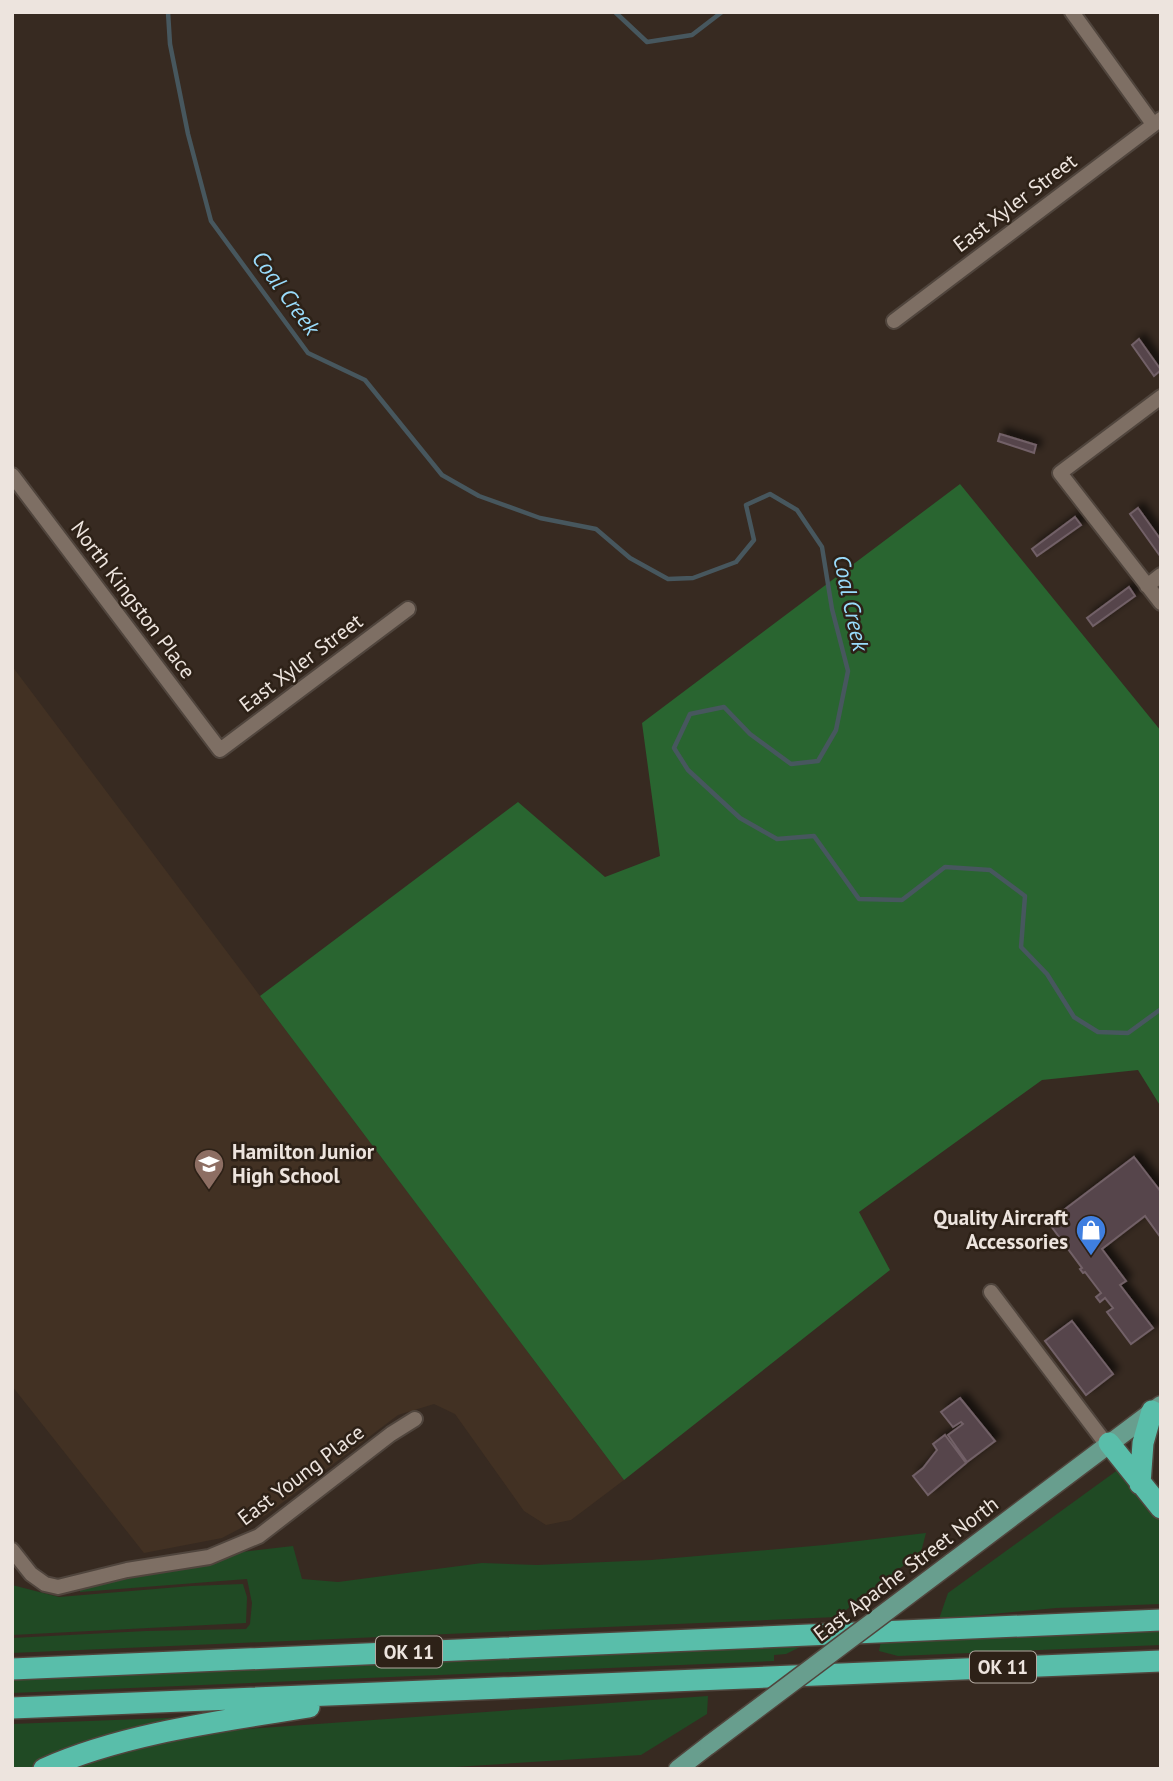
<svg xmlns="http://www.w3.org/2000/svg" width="1173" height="1781" font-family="'PT Sans',sans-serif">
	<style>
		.built { fill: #423123 }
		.green { fill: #204a24 }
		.forest { fill: #296530 }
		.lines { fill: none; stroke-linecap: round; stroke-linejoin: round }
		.stream { stroke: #47575e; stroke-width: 4.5 }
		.building { fill: #56454b; stroke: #726167; stroke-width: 2; filter: url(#shadow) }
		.minor-casing { stroke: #50453d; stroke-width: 18 }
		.major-casing { stroke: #50453d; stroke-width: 21 }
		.highway-casing { stroke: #50453d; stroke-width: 24 }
		.minor { stroke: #7e6f64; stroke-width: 14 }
		.major { stroke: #689e8e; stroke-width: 18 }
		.highway { stroke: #59beaa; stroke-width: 21 }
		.major-bridge-casing { stroke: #50453d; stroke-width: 21; stroke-linecap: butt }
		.major-bridge { stroke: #689e8e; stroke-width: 18 }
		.labels { text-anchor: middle; stroke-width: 5; stroke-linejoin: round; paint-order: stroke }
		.shield { fill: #2d2117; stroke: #b3aaa2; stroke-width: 2 }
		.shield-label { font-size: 19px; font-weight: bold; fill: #ede4de }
		.street-label { font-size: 21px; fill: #ede4de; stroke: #2d2117 }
		.poi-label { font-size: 21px; font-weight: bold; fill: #ede4de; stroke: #2d2117; text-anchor: start }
		.water-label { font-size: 23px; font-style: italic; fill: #99dbfb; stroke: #2d2117 }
	</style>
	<defs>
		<filter id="shadow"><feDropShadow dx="5.5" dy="-5.5" stdDeviation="3.5" flood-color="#0009"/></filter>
	</defs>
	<rect width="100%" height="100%" fill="#372a21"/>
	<!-- built -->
	<path class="built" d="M12 666 624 1480 571 1520 546 1525 524 1511 455 1414 434 1404 398 1415 266 1515 222 1538 144 1553 12 1386Z"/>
	<!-- green -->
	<path class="green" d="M1119 1469 1148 1511 1161 1521V1604L1056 1608 939 1619 948 1593Z
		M926 1533 921 1552 837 1617 12 1653V1638L146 1631 246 1629 250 1624 252 1603 247 1579 80 1592V1587L186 1569 242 1552 293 1546 302 1579 338 1582 482 1563 537 1565 651 1560 824 1545Z
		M243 1584 247 1597 246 1623 12 1635V1585L59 1597 191 1586Z
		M1161 1630V1645L898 1656 879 1651 881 1641Z
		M800 1647 786 1654 774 1655V1661L12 1693V1679Z
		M708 1696 707 1714 641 1755 424 1769H71L137 1747 207 1732Z
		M191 1717 57 1757 31 1769H12V1724Z"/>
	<!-- forest -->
	<path class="forest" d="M960 484 1161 731V1107L1138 1070 1042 1080 859 1212 890 1270 624 1480 260 996 518 802 605 877 660 856 642 723Z"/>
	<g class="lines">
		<!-- stream -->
		<path class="stream" d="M168 12 170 44 188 134 211 221 308 353 365 380 442 475 479 496 540 518 596 529 630 558 668 579 693 578 736 562 754 540 746 505 770 494 797 510 822 547 832 609 848 671 836 730 818 761 791 764 750 734 724 707 690 714 674 748 688 770 740 818 777 839 814 836 859 899 902 900 945 867 990 870 1025 896 1021 947 1047 974 1074 1017 1098 1032 1128 1033 1161 1009
			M615 12 647 42 692 35 722 12"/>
	</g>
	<!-- building -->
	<path class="building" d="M1139 339 1161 370 1154 376 1132 345Z
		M1000 434 1036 445 1034 453 998 441Z
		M1138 508 1161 540 1160 556 1130 514Z
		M1075 517 1081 525 1037 556 1032 549Z
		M1129 587 1135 596 1093 626 1087 618Z
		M1134 1157 1161 1192V1238L1145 1216 1102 1249 1126 1281 1120 1285 1153 1328 1131 1344 1107 1312 1113 1308 1105 1298 1100 1302 1096 1297 1101 1293 1085 1272 1083 1273 1080 1269 1082 1268 1048 1222Z
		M1072 1321 1113 1374 1086 1395 1045 1341Z
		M960 1398 995 1441 967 1462 948 1435 963 1424 961 1422 953 1427 941 1412Z
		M945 1435 966 1463 928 1495 913 1476 923 1468 937 1450 933 1444Z"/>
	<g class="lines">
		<!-- minor casing -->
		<g class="minor-casing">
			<path id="minor" d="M1072 12 1153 124
				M894 321 1161 119
				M1161 397 1060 473 1161 603
				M12 475 220 750 408 609
				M1147 586 1161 575
				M991 1292 1107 1445
				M12 1550 31 1574 45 1584 58 1587 127 1570 209 1557 259 1536 391 1434 415 1419"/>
		</g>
		<!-- major casing -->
		<g class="major-casing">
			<path id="major" d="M951 1563 1161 1405
				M678 1769 709 1745"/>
		</g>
		<!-- highway casing -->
		<g class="highway-casing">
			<path id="highway" d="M1109 1443 1161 1508
				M1140 1484 1143 1443 1152 1411
				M12 1669 1161 1620
				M12 1708 1161 1661
				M44 1769C124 1733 223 1721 309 1707"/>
		</g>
		<!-- minor -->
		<use href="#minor" class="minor"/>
		<!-- major -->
		<use href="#major" class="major"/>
		<!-- highway -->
		<use href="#highway" class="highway"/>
		<!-- major-bridge casing -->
		<g class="major-bridge-casing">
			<path id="major-bridge" d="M709 1745 951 1563"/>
		</g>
		<!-- major-bridge -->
		<use href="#major-bridge" class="major-bridge"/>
	</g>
	<!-- icons -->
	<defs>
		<g id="school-pin" transform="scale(1.575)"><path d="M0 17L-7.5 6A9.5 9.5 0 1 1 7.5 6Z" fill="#8d6e63" stroke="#2d2117"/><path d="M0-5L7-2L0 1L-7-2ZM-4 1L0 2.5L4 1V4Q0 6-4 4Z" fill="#fff"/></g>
		<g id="shop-pin" transform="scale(1.575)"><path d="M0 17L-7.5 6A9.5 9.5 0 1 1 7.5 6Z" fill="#3f7fe0" stroke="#2d2117"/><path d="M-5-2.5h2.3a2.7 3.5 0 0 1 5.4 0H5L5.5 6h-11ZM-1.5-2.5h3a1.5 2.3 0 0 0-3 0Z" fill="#fff"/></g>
	</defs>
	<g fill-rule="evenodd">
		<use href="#school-pin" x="209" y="1164"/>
		<use href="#shop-pin" x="1091" y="1230"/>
	</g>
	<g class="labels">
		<!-- shield labels -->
		<g class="shield">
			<rect x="376" y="1636.5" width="66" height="31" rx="5"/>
			<rect x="970" y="1651.5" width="66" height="31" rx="5"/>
		</g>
		<g class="shield-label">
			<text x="409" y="1659">OK 11</text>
			<text x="1003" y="1674">OK 11</text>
		</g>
		<!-- street labels -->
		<g class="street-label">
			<text transform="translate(1015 203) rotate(-37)" y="7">East Xyler Street</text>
			<text transform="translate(133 600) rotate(53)" y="7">North Kingston Place</text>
			<text transform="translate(301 663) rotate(-37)" y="7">East Xyler Street</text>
			<text transform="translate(301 1475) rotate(-37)" y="7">East Young Place</text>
			<text transform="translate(906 1569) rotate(-37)" y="7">East Apache Street North</text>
		</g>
		<!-- poi labels -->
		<g class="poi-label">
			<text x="232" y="1159">Hamilton Junior<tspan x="232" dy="24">High School</tspan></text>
			<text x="1068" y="1225" text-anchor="end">Quality Aircraft<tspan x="1068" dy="24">Accessories</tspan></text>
		</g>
		<!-- water labels -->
		<g class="water-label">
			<text transform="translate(286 293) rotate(54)" y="8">Coal Creek</text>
			<text transform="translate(851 603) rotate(78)" y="8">Coal Creek</text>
		</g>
	</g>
	<!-- border -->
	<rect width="1173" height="1781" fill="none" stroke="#ede4de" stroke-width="28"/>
</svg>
